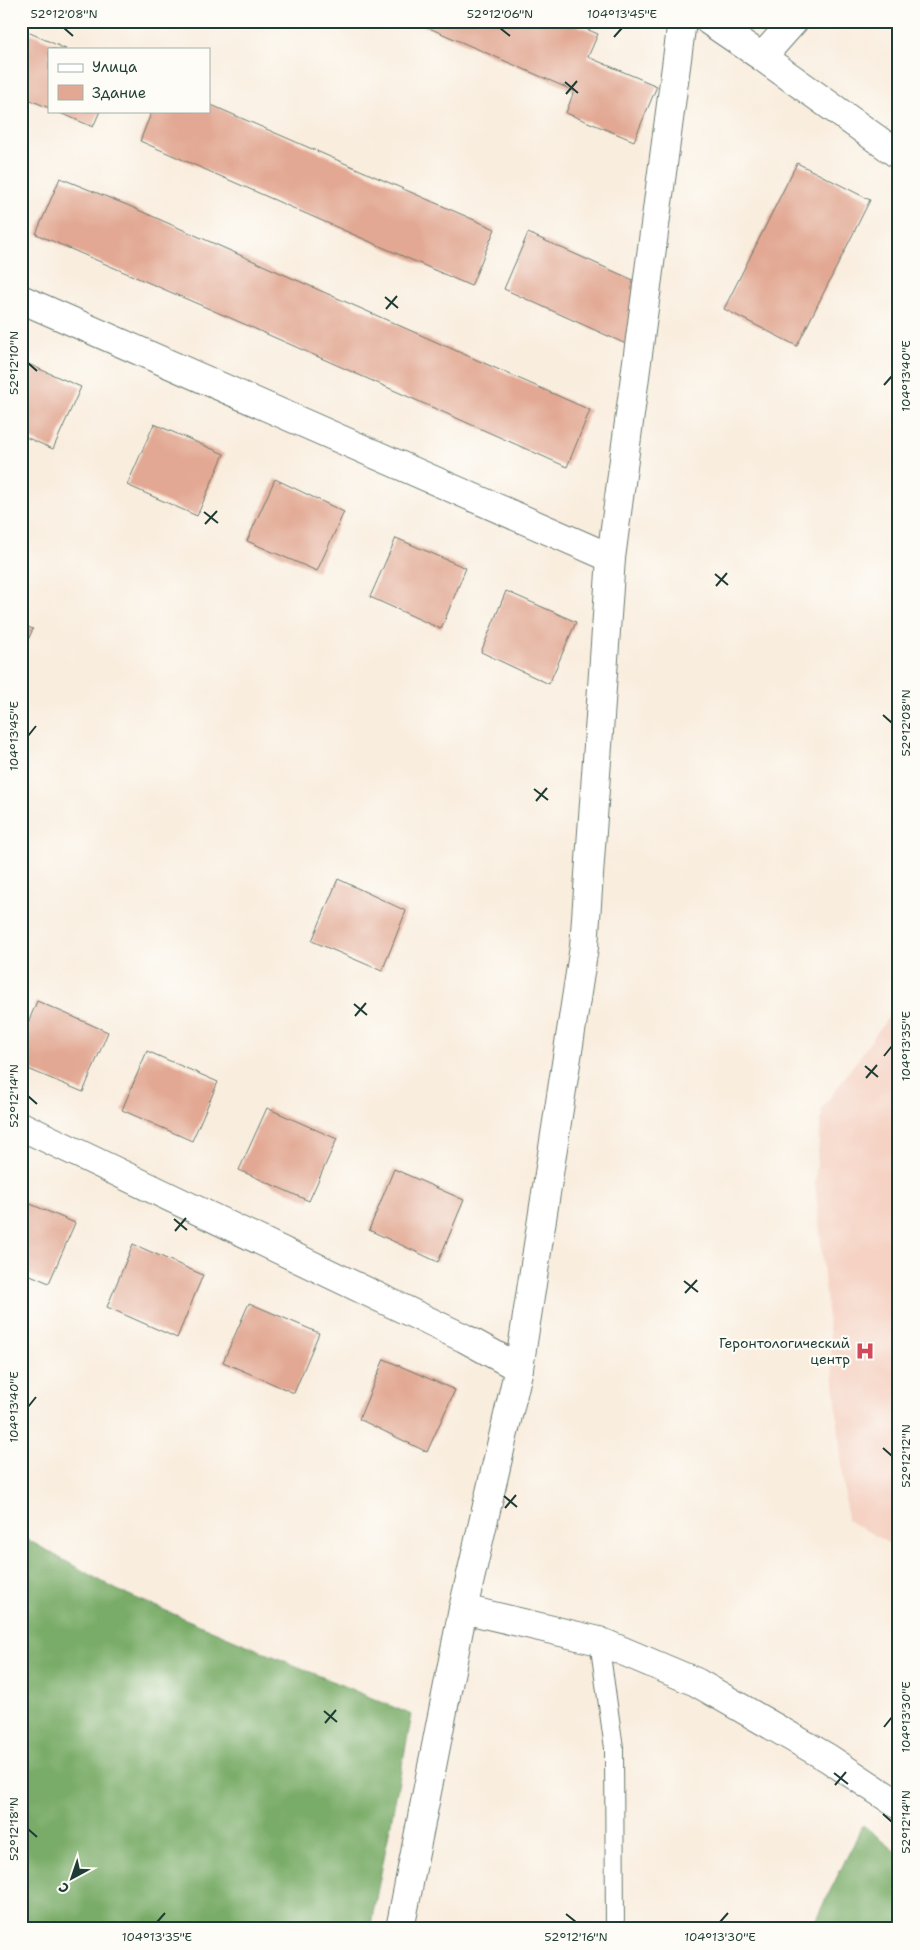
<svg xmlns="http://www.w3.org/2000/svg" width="920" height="1950" font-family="'Shantell Sans',sans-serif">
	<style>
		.built { fill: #f5d2c3 }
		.forest { fill: #79ac67; stroke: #4c744e }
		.building { fill: #e2a893 }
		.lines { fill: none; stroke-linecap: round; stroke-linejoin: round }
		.service-casing { stroke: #6b7b70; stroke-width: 20 }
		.minor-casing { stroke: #6b7b70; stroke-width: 30 }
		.tertiary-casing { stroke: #6b7b70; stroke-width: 30 }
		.service { stroke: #fff; stroke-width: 18 }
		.minor { stroke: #fff; stroke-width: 28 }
		.tertiary { stroke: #fff; stroke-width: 28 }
		.ticks { fill: none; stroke: #1f3d34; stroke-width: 2 }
		.labels { text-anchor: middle; stroke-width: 4.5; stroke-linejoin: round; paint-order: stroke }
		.poi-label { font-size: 14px; fill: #1f3d34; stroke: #fdfcf7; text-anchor: end }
		.neatline { fill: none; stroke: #1f3d34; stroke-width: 2 }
		.ticks-label { font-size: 12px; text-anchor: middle; fill: #1f3d34 }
	</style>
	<rect width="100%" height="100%" fill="#fdfcf7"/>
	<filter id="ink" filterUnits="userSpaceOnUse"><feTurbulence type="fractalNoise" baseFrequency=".02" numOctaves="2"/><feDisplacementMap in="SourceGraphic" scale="10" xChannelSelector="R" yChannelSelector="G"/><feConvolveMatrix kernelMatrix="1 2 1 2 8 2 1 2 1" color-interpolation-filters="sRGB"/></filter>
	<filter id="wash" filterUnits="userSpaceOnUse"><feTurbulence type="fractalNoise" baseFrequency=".0096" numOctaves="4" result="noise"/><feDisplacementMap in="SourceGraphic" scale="20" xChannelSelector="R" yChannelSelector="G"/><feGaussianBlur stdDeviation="1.12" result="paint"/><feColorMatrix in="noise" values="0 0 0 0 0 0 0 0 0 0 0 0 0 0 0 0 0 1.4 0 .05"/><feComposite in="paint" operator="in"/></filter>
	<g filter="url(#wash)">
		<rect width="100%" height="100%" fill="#f9edde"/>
		<!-- built -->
		<path class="built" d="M899 1002V1549L847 1520 815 1181 822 1109Z"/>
		<!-- forest -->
		<path class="forest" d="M21 1536 117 1590 412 1715 370 1929H21Z
			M863 1825 899 1854V1929H811Z"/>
		<g id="blocks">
			<!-- building -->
			<path class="building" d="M413 21H567L598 34 588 57 657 86 634 141 566 113 574 91Z
				M21 29 66 49H49V108L21 96Z
				M209 104 495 229 471 286 140 141 152 111H209Z
				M56 111H100L93 127Z
				M797 163 870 200 797 346 724 309Z
				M60 178 127 205 590 410 567 467 235 320 36 234Z
				M528 233 660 292 637 349 504 289Z
				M21 361 81 387 53 449 21 435Z
				M154 424 224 454 197 516 127 485Z
				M275 479 344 512 317 571 247 541Z
				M396 538 466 568 441 629 370 597Z
				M506 591 576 622 549 684 481 652Z
				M21 624 33 629 21 655Z
				M338 879 406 911 382 971 312 941Z
				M37 1001 108 1032 83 1092 21 1066V1040Z
				M147 1051 218 1082 192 1141 122 1110Z
				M267 1108 337 1139 309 1201 239 1170Z
				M394 1169 464 1200 438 1262 369 1230Z
				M21 1200 75 1223 49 1283 21 1271Z
				M133 1244 203 1275 177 1338 107 1307Z
				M249 1303 319 1333 294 1393 223 1362Z
				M384 1359 455 1390 427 1452 359 1419Z"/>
		</g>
	</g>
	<g filter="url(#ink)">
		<use href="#blocks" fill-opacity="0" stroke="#6b7b70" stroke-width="1"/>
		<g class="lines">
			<!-- service casing -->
			<g class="service-casing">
				<path id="service" d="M599 1641 614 1748 615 1929"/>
			</g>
			<!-- minor casing -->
			<g class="minor-casing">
				<path id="minor" d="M709 21 762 57 899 155
					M762 57 794 21
					M21 299 611 558
					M21 1126 464 1338 519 1368
					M463 1609 599 1641 696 1682 828 1758 899 1805"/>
			</g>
			<!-- tertiary casing -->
			<g class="tertiary-casing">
				<path id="tertiary" d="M400 1929 463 1609 519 1368 584 947 611 558 682 21"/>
			</g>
			<!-- service -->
			<use href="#service" class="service"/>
			<!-- minor -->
			<use href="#minor" class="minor"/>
			<!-- tertiary -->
			<use href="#tertiary" class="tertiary"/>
		</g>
	</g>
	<!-- ticks -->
	<path class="ticks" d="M64 28 73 36M500 28 510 36M614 37 622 28M565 82 578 93M566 94 577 81M385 297 398 308M386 309 397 296M28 363 37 371M884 385 892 376M204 512 218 523M205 524 217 511M715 574 728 585M716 586 727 573M883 715 892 723M28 736 36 726M534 789 548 800M536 801 547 788M354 1004 367 1015M355 1016 366 1003M884 1056 892 1046M865 1066 878 1077M866 1078 877 1065M28 1096 37 1104M174 1219 187 1230M175 1231 186 1218M684 1281 698 1292M685 1293 697 1280M28 1407 36 1397M883 1448 892 1456M504 1496 517 1507M505 1508 516 1495M324 1711 337 1722M325 1723 336 1710M884 1727 892 1717M834 1773 848 1784M835 1785 846 1772M883 1814 892 1822M28 1829 37 1837M566 1914 576 1922M157 1922 165 1913M720 1922 728 1913"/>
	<!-- icons -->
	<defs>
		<g id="hospital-bare" transform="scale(1.5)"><path d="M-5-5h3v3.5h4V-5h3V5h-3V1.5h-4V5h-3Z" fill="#d1495b" stroke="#fdfcf7" stroke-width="2.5" paint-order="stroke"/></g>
	</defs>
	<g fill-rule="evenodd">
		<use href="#hospital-bare" x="865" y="1351"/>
	</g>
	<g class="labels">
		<!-- poi labels -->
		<g class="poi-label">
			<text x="850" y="1348">Геронтологический<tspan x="850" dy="16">центр</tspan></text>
		</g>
	</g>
	<!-- margin -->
	<rect width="920" height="1950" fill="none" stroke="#fdfcf7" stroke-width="55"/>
	<!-- legend -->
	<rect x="48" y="48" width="162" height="65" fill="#fdfcf7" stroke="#a4b0a9"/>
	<rect x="58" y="64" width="25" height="8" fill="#ffffff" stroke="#a4b0a9"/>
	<text x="92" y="72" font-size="15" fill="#1f3d34">Улица</text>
	<rect x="58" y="85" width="25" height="15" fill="#e2a893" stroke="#a4b0a9"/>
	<text x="92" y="98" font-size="15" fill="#1f3d34">Здание</text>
	<!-- north arrow -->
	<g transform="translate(72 1878) rotate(220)" stroke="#fdfcf7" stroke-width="4" paint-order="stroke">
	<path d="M0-4L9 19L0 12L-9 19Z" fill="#1f3d34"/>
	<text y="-8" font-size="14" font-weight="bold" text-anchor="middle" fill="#1f3d34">С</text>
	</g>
	<rect x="28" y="28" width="864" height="1894" class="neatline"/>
	<g class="ticks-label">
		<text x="64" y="18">52°12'08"N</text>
		<text x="500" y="18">52°12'06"N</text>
		<text x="622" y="18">104°13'45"E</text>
		<text transform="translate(14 363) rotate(-90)" y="4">52°12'10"N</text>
		<text transform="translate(906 376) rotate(-90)" y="4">104°13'40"E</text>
		<text transform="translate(906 723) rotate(-90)" y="4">52°12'08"N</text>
		<text transform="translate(14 736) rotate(-90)" y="4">104°13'45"E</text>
		<text transform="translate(906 1046) rotate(-90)" y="4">104°13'35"E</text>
		<text transform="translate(14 1096) rotate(-90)" y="4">52°12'14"N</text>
		<text transform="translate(14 1407) rotate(-90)" y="4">104°13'40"E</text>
		<text transform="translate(906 1456) rotate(-90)" y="4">52°12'12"N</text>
		<text transform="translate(906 1717) rotate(-90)" y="4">104°13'30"E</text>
		<text transform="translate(906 1822) rotate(-90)" y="4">52°12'14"N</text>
		<text transform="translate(14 1829) rotate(-90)" y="4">52°12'18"N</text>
		<text x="157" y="1941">104°13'35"E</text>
		<text x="576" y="1941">52°12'16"N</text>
		<text x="720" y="1941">104°13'30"E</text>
	</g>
</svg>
